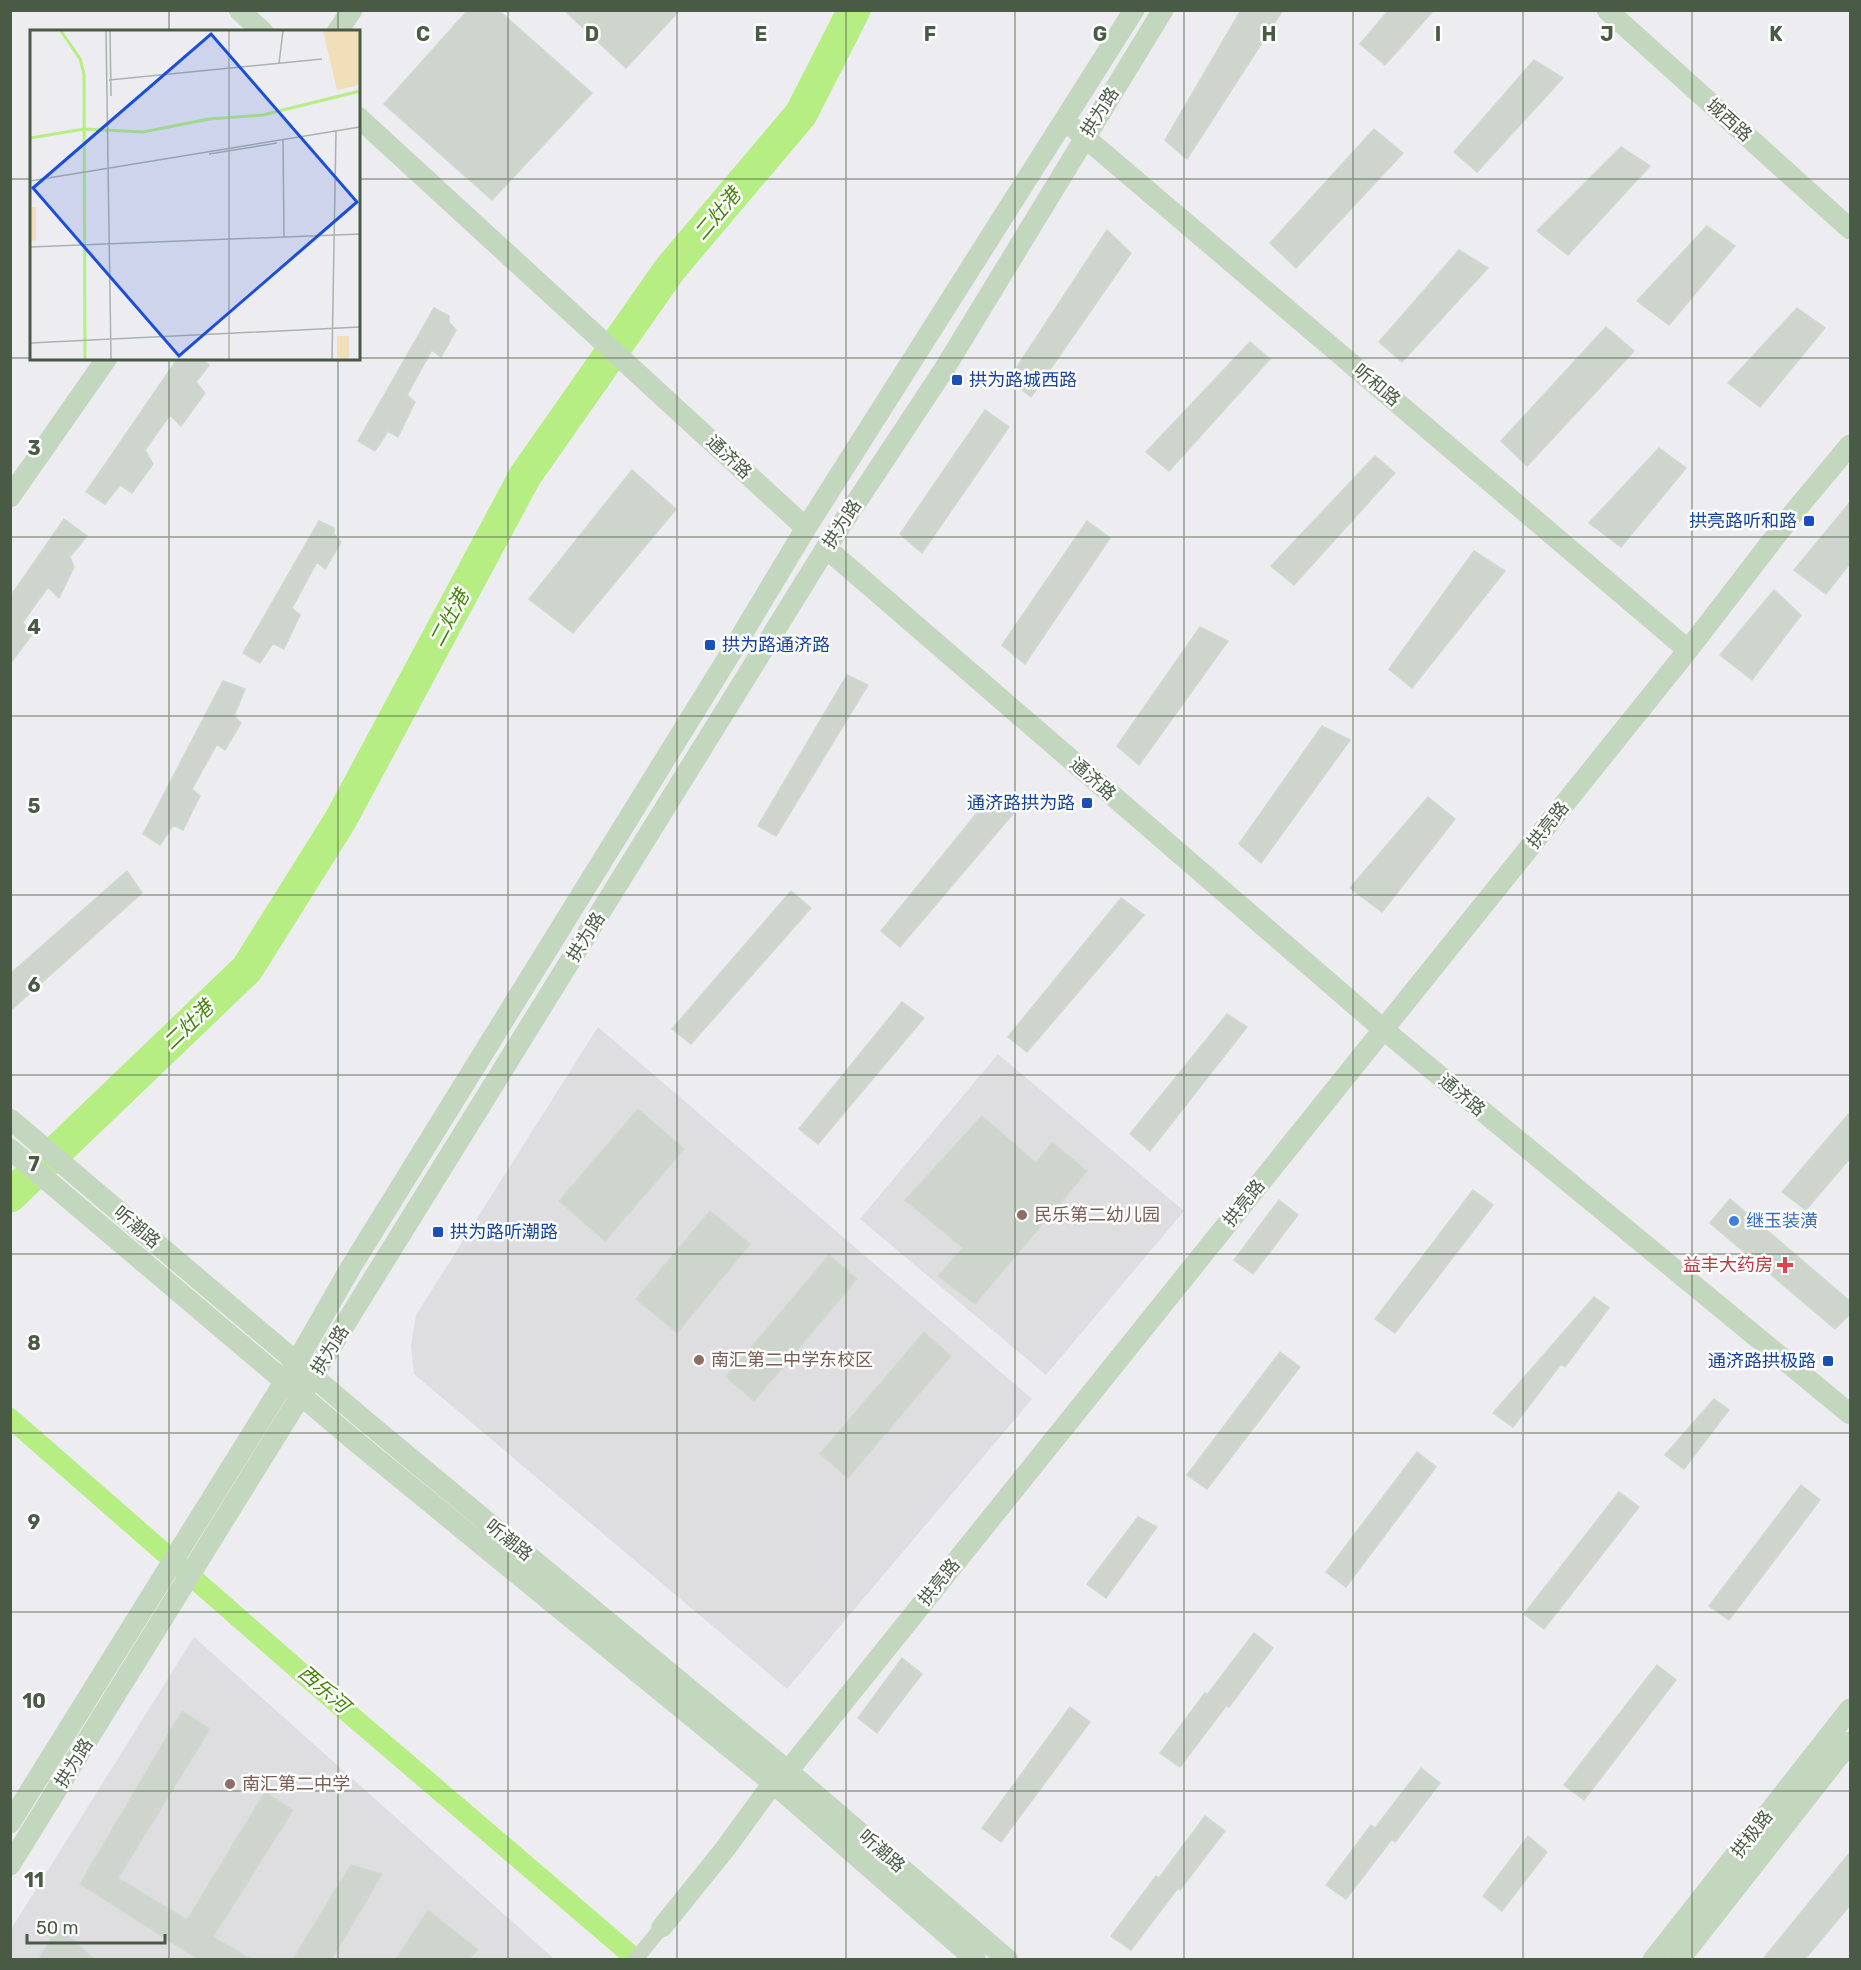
<svg xmlns="http://www.w3.org/2000/svg" width="1861" height="1970" font-family="Rubik,'Noto Sans SC',sans-serif">
	<style>
		.education { fill: #dedee1 }
		.lines { fill: none; stroke-linecap: round; stroke-linejoin: round }
		.canal { stroke: #b7ee84; stroke-width: 20 }
		.river { stroke: #b7ee84; stroke-width: 33 }
		.building { fill: #cdd5cc; stroke: #d0d9d0; stroke-width: 1.5 }
		.street { stroke: #c7d5c2; stroke-width: 15 }
		.secondary { stroke: #c3d7be; stroke-width: 21 }
		.grid { fill: none; stroke: #495b44; stroke-width: 1.5; stroke-opacity: 0.55 }
		.transit-dot { fill: #1a4fb4; stroke: #fff; stroke-width: 2 }
		.education-dot { fill: #8d6e63; stroke: #fff; stroke-width: 2 }
		.shop-dot { fill: #3f7fe0; stroke: #fff; stroke-width: 2 }
		.health-dot { fill: #e0444e; stroke: #fff; stroke-width: 2 }
		.labels { text-anchor: middle; stroke-width: 5; stroke-linejoin: round; paint-order: stroke }
		.street-label { font-size: 18px; fill: #495b44; stroke: #fff }
		.transit-label { font-size: 18px; fill: #164399; stroke: #fff; text-anchor: start }
		.education-label { font-size: 18px; fill: #785e54; stroke: #fff; text-anchor: start }
		.shop-label { font-size: 18px; fill: #366cbe; stroke: #fff; text-anchor: start }
		.health-label { font-size: 18px; fill: #be3a42; stroke: #fff; text-anchor: end }
		.water-label { font-size: 20px; font-style: italic; fill: #45840a; stroke: #fff }
		.inset-river { fill: none; stroke: #b7ee84; stroke-width: 3 }
		.inset-road { fill: none; stroke: #abb2ab; stroke-width: 1.5 }
		.view { fill: #1d4ed8; fill-opacity: 0.15; stroke: #1d4ed8; stroke-width: 3 }
		.inset-edge { fill: none; stroke: #495b44; stroke-width: 3 }
		.grid-label { font-size: 20px; text-anchor: middle; font-weight: bold; fill: #495b44; stroke: #fff; stroke-width: 5; stroke-linejoin: round; paint-order: stroke }
	</style>
	<rect width="100%" height="100%" fill="#edecf0"/>
	<!-- education -->
	<path class="education" d="M598 1027 1032 1399 787 1689 414 1374 411 1346 416 1315Z
		M998 1054 1184 1211 1046 1375 860 1219Z
		M194 1637 554 1959H11L10 1931Z"/>
	<g class="lines">
		<!-- canal -->
		<path class="canal" d="M10 1418 312 1682 637 1960"/>
		<!-- river -->
		<path class="river" d="M10 1196 247 969 341 819 525 476 670 269 801 114 854 10"/>
	</g>
	<!-- building -->
	<path class="building" d="M468 10H498L592 93 492 200 384 104Z
		M564 10H680L626 68Z
		M1241 10H1283L1187 159 1165 140Z
		M1389 10H1434L1385 65 1360 44Z
		M1534 60 1563 78 1477 172 1454 152Z
		M1374 129 1403 153 1296 268 1270 243Z
		M1621 147 1650 166 1568 255 1537 231Z
		M1707 226 1735 246 1669 325 1637 301Z
		M1107 230 1131 253 1031 397 1009 379Z
		M1459 250 1488 268 1402 362 1379 342Z
		M434 308 449 316V322L456 330 441 357 432 350 407 395 415 402 398 437 388 431 375 451 358 441Z
		M1797 308 1825 328 1760 407 1728 383Z
		M1606 327 1634 351 1527 466 1501 441Z
		M1250 342 1270 359 1169 471 1146 452Z
		M178 358H201L209 365 196 382 205 393 181 426 170 415 145 450 153 464 132 493 120 485 105 504 86 492Z
		M985 410 1009 427 922 553 900 534Z
		M1659 448 1686 468 1621 547 1589 523Z
		M1375 456 1395 473 1294 585 1271 566Z
		M632 470 676 509 573 633 529 599Z
		M1851 501V562L1826 594 1794 570Z
		M64 519 87 536 70 557 74 567 59 598 48 587 23 622 31 636 10 664V597Z
		M319 521 334 528V534L341 542 325 569 317 562 292 608 300 615 284 649 273 643 260 663 243 653Z
		M1087 521 1110 538 1025 664 1002 645Z
		M1474 551 1505 571 1412 688 1389 669Z
		M1774 590 1801 615 1752 680 1720 655Z
		M1200 627 1228 641 1139 765 1117 746Z
		M847 675 868 685 776 836 758 826Z
		M223 681 245 689 234 716 241 723 225 750 217 744 192 789 200 796 183 830 173 825 160 845 143 834Z
		M1322 726 1350 740 1261 863 1239 844Z
		M994 792 1017 809 900 947 881 931Z
		M1428 797 1455 819 1382 912 1350 888Z
		M127 871 142 893 10 1011V974Z
		M791 891 811 908 691 1044 672 1029Z
		M1121 898 1144 915 1027 1052 1008 1037Z
		M902 1002 924 1018 818 1144 799 1129Z
		M1227 1014 1247 1027 1150 1151 1130 1134Z
		M638 1109 684 1149 605 1241 559 1201Z
		M1851 1111V1157L1806 1210 1782 1192Z
		M982 1116 1036 1163 1052 1142 1087 1171 975 1304 938 1276 963 1248 905 1200Z
		M1473 1190 1493 1205 1395 1333 1375 1319Z
		M1730 1199 1851 1302V1313L1835 1329 1710 1223Z
		M1279 1200 1298 1215 1253 1274 1234 1260Z
		M710 1211 750 1244 677 1333 636 1299Z
		M829 1255 857 1279 754 1401 726 1377Z
		M1594 1297 1609 1308 1565 1367 1561 1364 1513 1427 1493 1413Z
		M924 1332 951 1356 848 1478 820 1454Z
		M1280 1352 1300 1367 1207 1489 1187 1475Z
		M1714 1399 1729 1410 1684 1469 1665 1455Z
		M1417 1452 1436 1467 1346 1587 1326 1572Z
		M1801 1485 1820 1500 1729 1620 1709 1606Z
		M1619 1492 1639 1507 1544 1629 1524 1614Z
		M1138 1517 1157 1527 1106 1598 1087 1584Z
		M1254 1633 1273 1648 1229 1707 1226 1706 1180 1767 1160 1753 1205 1693 1207 1695Z
		M902 1658 922 1674 877 1733 858 1718Z
		M1657 1665 1676 1680 1584 1800 1564 1785Z
		M1070 1707 1090 1722 1001 1842 982 1828Z
		M182 1711 210 1729 118 1878 187 1920 265 1792 293 1810 213 1937 251 1959H198L80 1884Z
		M1421 1768 1440 1783 1395 1842 1392 1839 1346 1899 1326 1885 1371 1825 1375 1828Z
		M1205 1816 1225 1831 1180 1890 1178 1888 1131 1950 1111 1936 1156 1876 1159 1878Z
		M1528 1836 1547 1852 1502 1911 1483 1896Z
		M1851 1851V1904L1805 1959H1763Z
		M351 1865 382 1874 332 1959H293Z
		M428 1910 478 1950 469 1959H396Z
		M58 1926 94 1959H39Z"/>
	<g class="lines">
		<!-- street -->
		<path class="street" d="M635 1960 662 1927"/>
		<!-- secondary -->
		<path class="secondary" d="M239 10 263 32
			M1607 10 1850 229
			M337 32 352 10
			M358 117 806 528
			M1075 129 1688 650
			M10 497 107 358
			M826 548 1384 1030 1850 1414
			M10 1119 369 1424 788 1771 1008 1960
			M10 1149 355 1441 773 1783 976 1960
			M10 1823 296 1363 351 1267 729 656 806 528 1134 10
			M10 1865 826 548 943 371 1163 10
			M662 1927 725 1849 773 1783 788 1771 1688 650 1795 511 1850 445
			M1653 1960 1850 1709
			M1679 1960 1850 1742"/>
	</g>
	<!-- grid -->
	<path class="grid" d="M169 10V32M338 10V32M508 10V1960M677 10V1960M846 10V1960M1015 10V1960M1184 10V1960M1353 10V1960M1523 10V1960M1692 10V1960M10 179H32M358 179H1850M10 358H32M169 358V1960M338 358V1960M358 358H1850M10 537H1850M10 716H1850M10 895H1850M10 1075H1850M10 1254H1850M10 1433H1850M10 1612H1850M10 1791H1850"/>
	<!-- markers -->
	<g class="transit-dot">
		<rect x="951" y="374" width="12" height="12" rx="3"/>
		<rect x="1803" y="515" width="12" height="12" rx="3"/>
		<rect x="704" y="639" width="12" height="12" rx="3"/>
		<rect x="1081" y="797" width="12" height="12" rx="3"/>
		<rect x="432" y="1226" width="12" height="12" rx="3"/>
		<rect x="1822" y="1355" width="12" height="12" rx="3"/>
	</g>
	<g class="education-dot">
		<circle cx="1022" cy="1215" r="6"/>
		<circle cx="699" cy="1360" r="6"/>
		<circle cx="230" cy="1784" r="6"/>
	</g>
	<circle class="shop-dot" cx="1734" cy="1221" r="6"/>
	<path class="health-dot" d="M1782 1256h6v6h6v6h-6v6h-6v-6h-6v-6h6z"/>
	<g class="labels">
		<!-- street labels -->
		<g class="street-label">
			<text transform="translate(1100 112) rotate(-58)" y="6">拱为路</text>
			<text transform="translate(1729 120) rotate(42)" y="6">城西路</text>
			<text transform="translate(1377 385) rotate(40)" y="6">听和路</text>
			<text transform="translate(729 457) rotate(43)" y="6">通济路</text>
			<text transform="translate(842 524) rotate(-57)" y="6">拱为路</text>
			<text transform="translate(1093 779) rotate(41)" y="6">通济路</text>
			<text transform="translate(1548 825) rotate(-51)" y="6">拱亮路</text>
			<text transform="translate(586 937) rotate(-58)" y="6">拱为路</text>
			<text transform="translate(1462 1095) rotate(40)" y="6">通济路</text>
			<text transform="translate(1244 1203) rotate(-51)" y="6">拱亮路</text>
			<text transform="translate(137 1227) rotate(40)" y="6">听潮路</text>
			<text transform="translate(330 1350) rotate(-58)" y="6">拱为路</text>
			<text transform="translate(509 1540) rotate(39)" y="6">听潮路</text>
			<text transform="translate(939 1582) rotate(-51)" y="6">拱亮路</text>
			<text transform="translate(74 1763) rotate(-58)" y="6">拱为路</text>
			<text transform="translate(1752 1834) rotate(-52)" y="6">拱极路</text>
			<text transform="translate(882 1851) rotate(41)" y="6">听潮路</text>
		</g>
		<!-- transit labels -->
		<g class="transit-label">
			<text x="969" y="386">拱为路城西路</text>
			<text x="1797" y="527" text-anchor="end">拱亮路听和路</text>
			<text x="722" y="651">拱为路通济路</text>
			<text x="1075" y="809" text-anchor="end">通济路拱为路</text>
			<text x="450" y="1238">拱为路听潮路</text>
			<text x="1816" y="1367" text-anchor="end">通济路拱极路</text>
		</g>
		<!-- education labels -->
		<g class="education-label">
			<text x="1034" y="1221">民乐第二幼儿园</text>
			<text x="711" y="1366">南汇第二中学东校区</text>
			<text x="242" y="1790">南汇第二中学</text>
		</g>
		<!-- shop labels -->
		<g class="shop-label">
			<text x="1746" y="1227">继玉装潢</text>
		</g>
		<!-- health labels -->
		<g class="health-label">
			<text x="1773" y="1271">益丰大药房</text>
		</g>
		<!-- water labels -->
		<g class="water-label">
			<text transform="translate(717 214) rotate(-50)" y="7">二灶港</text>
			<text transform="translate(449 618) rotate(-62)" y="7">二灶港</text>
			<text transform="translate(188 1025) rotate(-44)" y="7">二灶港</text>
			<text transform="translate(324 1689) rotate(41)" y="7">西乐河</text>
		</g>
	</g>
	<!-- overview -->
	<g transform="translate(30 30)">
		<rect width="330" height="330" fill="#edecf0"/>
		<path d="M293 1H330V55L307 60ZM0 177H6V211H0ZM307 306H319V328H307Z" fill="#f0dfb8"/>
		<path class="inset-river" d="M31 1 50 29 54 44 55 329M0 108 54 99 113 102 179 89 233 85 330 61"/>
		<path class="inset-road" d="M76 1 81 329M80 1 81 66M199 1V329M249 33 253 1M79 50 292 29M253 109 254 207M179 124 247 113M0 151 330 97M0 217 330 204M0 313 330 297M302 329 306 101"/>
		<path class="view" d="M181 4 327 172 149 326 3 158Z"/>
		<rect width="330" height="330" class="inset-edge"/>
	</g>
	<g class="grid-label">
		<text x="423" y="41">C</text>
		<text x="592" y="41">D</text>
		<text x="761" y="41">E</text>
		<text x="930" y="41">F</text>
		<text x="1100" y="41">G</text>
		<text x="1269" y="41">H</text>
		<text x="1438" y="41">I</text>
		<text x="1607" y="41">J</text>
		<text x="1776" y="41">K</text>
		<text x="34" y="455">3</text>
		<text x="34" y="634">4</text>
		<text x="34" y="813">5</text>
		<text x="34" y="992">6</text>
		<text x="34" y="1171">7</text>
		<text x="34" y="1350">8</text>
		<text x="34" y="1529">9</text>
		<text x="34" y="1708">10</text>
		<text x="34" y="1887">11</text>
	</g>
	<!-- border -->
	<rect width="1861" height="1970" fill="none" stroke="#495b44" stroke-width="24"/>
	<!-- scale -->
	<path d="M27 1934v9h138v-9" fill="none" stroke="#495b44" stroke-width="3"/>
	<text x="36" y="1934" font-size="18" fill="#495b44" stroke="#ffffff" stroke-width="4.5" paint-order="stroke">50 m</text>
</svg>
